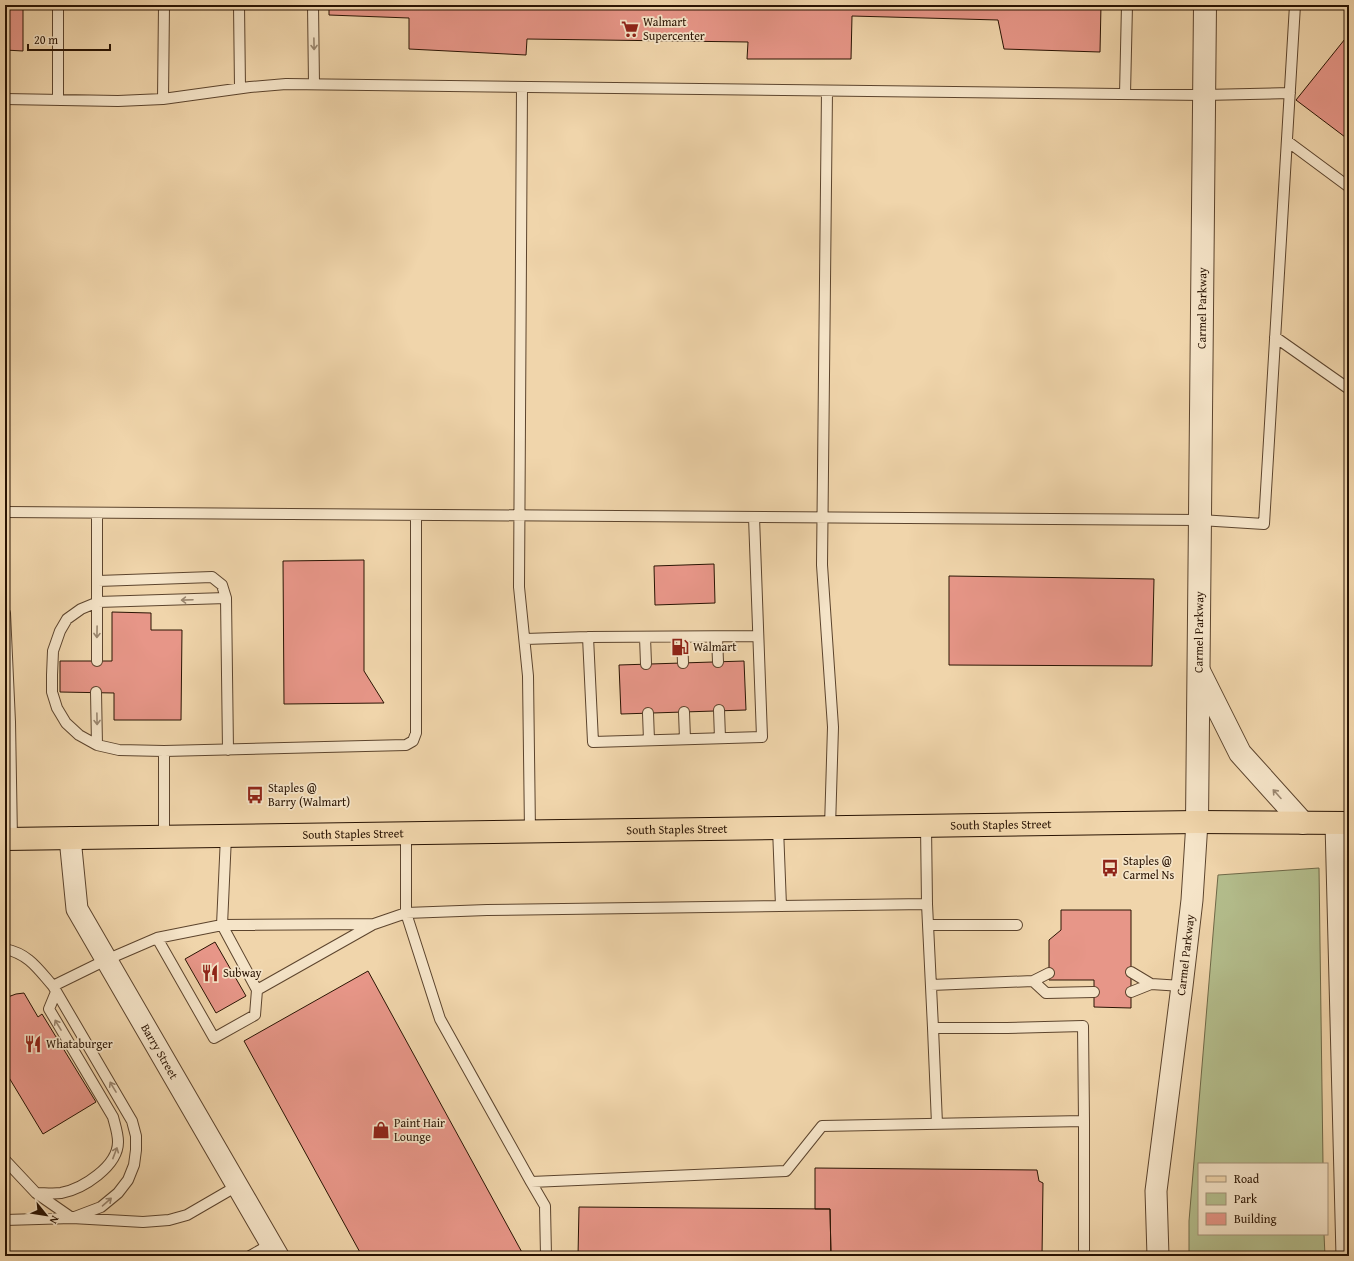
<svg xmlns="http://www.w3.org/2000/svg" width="1354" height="1261" font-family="'Gentium Book Plus',serif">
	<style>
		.green { fill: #b4be8d; stroke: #6f6948 }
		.building { fill: #e79688; stroke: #2a1403 }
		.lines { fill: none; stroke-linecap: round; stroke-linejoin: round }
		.service-casing { stroke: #5c442d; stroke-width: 12 }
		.minor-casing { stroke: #5c442d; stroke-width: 23 }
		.tertiary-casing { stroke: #5c442d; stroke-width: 24 }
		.primary-casing { stroke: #2a1403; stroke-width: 24 }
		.service { stroke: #f5e4c8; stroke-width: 10 }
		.minor { stroke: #f5e4c8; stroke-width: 21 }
		.tertiary { stroke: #f5e4c8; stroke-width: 22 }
		.primary { stroke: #f0d5ab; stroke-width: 22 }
		.oneway { stroke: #9a866f }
		.labels { text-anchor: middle; stroke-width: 3.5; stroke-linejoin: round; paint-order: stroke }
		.poi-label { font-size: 12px; fill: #2a1403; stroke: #f5e4c8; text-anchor: start }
		.street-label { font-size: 12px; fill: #2a1403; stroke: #f5e4c8 }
	</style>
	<rect width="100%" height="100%" fill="#f0d5ab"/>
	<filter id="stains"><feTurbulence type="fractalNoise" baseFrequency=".005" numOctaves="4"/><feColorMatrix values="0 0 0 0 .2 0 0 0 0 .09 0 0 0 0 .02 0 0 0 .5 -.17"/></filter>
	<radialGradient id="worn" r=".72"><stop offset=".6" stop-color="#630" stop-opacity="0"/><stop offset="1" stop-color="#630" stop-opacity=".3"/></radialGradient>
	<!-- green -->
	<path class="green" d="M1319 868 1323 1164H1199V1234H1324L1325 1256H1189V1221L1218 875Z"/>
	<!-- building -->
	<path class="building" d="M5 5H23V51L5 50Z
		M329 5H1101L1100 52 1004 49 998 20 852 16 851 59H747L748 42 527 39 526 55 409 49V18L329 15Z
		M1349 34V140L1296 100Z
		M364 560V671L384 703 284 704 283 561Z
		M714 564 715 603 655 605 654 566Z
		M949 576 1154 579 1152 666 949 665Z
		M112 612 151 613V630H182L181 720H114V693L60 692V661H112Z
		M744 661 746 710 621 714 619 665Z
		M1061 910H1131V1008L1094 1007V980H1049V940L1061 930Z
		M215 942 246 996 216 1013 185 959Z
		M368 971 524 1256H362L244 1041Z
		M24 993 38 1017 42 1014 96 1102 43 1134 5 1071V998L16 994Z
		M815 1168 1037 1170 1039 1181 1043 1183 1042 1256H831L830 1209H815Z
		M579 1207 830 1209 831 1256H578Z"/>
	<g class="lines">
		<!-- service casing -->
		<g class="service-casing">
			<path id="service" d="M239 5 240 88
				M313 5 314 84
				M522 87 519 587 528 676 530 831
				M827 91 822 565 833 727 830 827
				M1125 94 1127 5
				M5 99 118 101 163 99 250 87 286 84 1204 95 1290 93
				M163 99 164 5
				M58 100V5
				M1287 141 1349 187
				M1275 337 1349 389
				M5 512 1200 520 1264 524 1295 5
				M754 517 762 737 593 742 588 637 758 636
				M98 581 212 577 222 585 226 598 228 750
				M226 598 98 602 81 609 67 619 60 631 53 651 52 675V692L57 708 66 723 79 735 97 745 119 750 164 751 406 745 413 741 416 733V515
				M5 613 10 722 12 839
				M645 637 646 664
				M682 637 683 663
				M717 637 718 662
				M525 639 588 637
				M97 661V513
				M96 692 97 745
				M719 710 720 738
				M684 712 685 739
				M648 713 649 740
				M164 751V836
				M926 826 927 904 487 910 406 913 440 1019 531 1182 786 1171 822 1126 1084 1121V1256
				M778 828 781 906
				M927 904 933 1028H1007L1083 1026 1084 1121
				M928 925H1017
				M157 938 214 1038 255 1015 257 990 222 925 374 924 406 913V834
				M5 949C29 954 38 969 53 986L106 960 157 938 222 925 226 836
				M1131 972 1151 984
				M1033 981 1049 973
				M931 985 1033 981 1046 993 1094 992
				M257 990 372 925
				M1131 992 1151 984 1182 986
				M933 1028 937 1124
				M5 1160 36 1193 72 1218 143 1222 169 1220 187 1215 237 1186
				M531 1182 545 1206 546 1256
				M36 1193C44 1193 53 1194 61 1193 83 1189 118 1166 118 1142 118 1133 115 1125 113 1117L49 1009 56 992
				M5 1220 72 1218 101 1207 118 1193 128 1180 134 1165 136 1150V1136L132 1121 53 986
				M250 1256 271 1244"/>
		</g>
		<!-- minor casing -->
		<g class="minor-casing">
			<g id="minor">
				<path d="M1336 823 1347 1256"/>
				<path id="s1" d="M70 838 77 909 278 1256"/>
				<path id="s2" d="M1158 1256 1156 1191 1182 986 1192 900 1197 822"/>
			</g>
		</g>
		<!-- tertiary casing -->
		<g class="tertiary-casing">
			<g id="tertiary">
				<path d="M1200 673 1240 753 1303 823"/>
				<path id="s3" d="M1197 822 1205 5"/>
			</g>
		</g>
		<!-- primary casing -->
		<g class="primary-casing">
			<g id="primary">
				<path id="s4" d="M5 839 1197 822 1349 823"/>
			</g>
		</g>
		<!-- service -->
		<use href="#service" class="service"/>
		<!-- minor -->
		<use href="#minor" class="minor"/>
		<!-- tertiary -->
		<use href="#tertiary" class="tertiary"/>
		<!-- primary -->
		<use href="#primary" class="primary"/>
	</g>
	<!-- one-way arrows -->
	<defs><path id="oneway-shaft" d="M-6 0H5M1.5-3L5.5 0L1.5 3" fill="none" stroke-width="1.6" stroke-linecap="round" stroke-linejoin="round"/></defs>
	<g class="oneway">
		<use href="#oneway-shaft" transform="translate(314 44) rotate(89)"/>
		<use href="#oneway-shaft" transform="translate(187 600) rotate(178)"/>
		<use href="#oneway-shaft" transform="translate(97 632) rotate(91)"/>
		<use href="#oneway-shaft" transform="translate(97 719) rotate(89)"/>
		<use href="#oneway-shaft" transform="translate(1277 794) rotate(-132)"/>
		<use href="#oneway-shaft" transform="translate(58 1025) rotate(-121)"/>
		<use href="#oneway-shaft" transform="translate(113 1087) rotate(-121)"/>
		<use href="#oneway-shaft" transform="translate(115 1153) rotate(-69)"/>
		<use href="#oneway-shaft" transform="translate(107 1202) rotate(-41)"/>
	</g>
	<!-- icons -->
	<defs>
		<g id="supermarket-bare" transform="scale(1.38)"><path d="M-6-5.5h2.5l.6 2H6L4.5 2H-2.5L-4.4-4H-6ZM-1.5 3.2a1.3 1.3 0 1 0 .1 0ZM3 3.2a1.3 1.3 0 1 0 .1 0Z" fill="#8f2418" stroke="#f5e4c8" stroke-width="2.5" paint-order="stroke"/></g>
		<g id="fuel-bare" transform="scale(1.38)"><path d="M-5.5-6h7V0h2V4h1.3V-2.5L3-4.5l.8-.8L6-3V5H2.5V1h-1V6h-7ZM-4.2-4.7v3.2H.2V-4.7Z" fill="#8f2418" stroke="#f5e4c8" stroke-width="2.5" paint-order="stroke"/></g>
		<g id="bus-bare" transform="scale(1.38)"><path d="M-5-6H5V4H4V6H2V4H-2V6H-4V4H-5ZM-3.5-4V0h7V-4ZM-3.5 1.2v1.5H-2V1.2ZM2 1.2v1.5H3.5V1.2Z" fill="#8f2418" stroke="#f5e4c8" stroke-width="2.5" paint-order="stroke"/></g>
		<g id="restaurant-bare" transform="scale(1.38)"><path d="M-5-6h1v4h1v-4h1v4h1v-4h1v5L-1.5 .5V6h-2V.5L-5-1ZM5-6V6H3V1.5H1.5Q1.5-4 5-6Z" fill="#8f2418" stroke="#f5e4c8" stroke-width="2.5" paint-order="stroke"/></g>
		<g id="shop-bare" transform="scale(1.38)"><path d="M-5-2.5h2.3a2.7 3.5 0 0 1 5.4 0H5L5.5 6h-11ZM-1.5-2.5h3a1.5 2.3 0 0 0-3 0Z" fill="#8f2418" stroke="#f5e4c8" stroke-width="2.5" paint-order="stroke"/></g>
	</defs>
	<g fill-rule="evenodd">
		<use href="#supermarket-bare" x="630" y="29"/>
		<use href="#fuel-bare" x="680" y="647"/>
		<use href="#bus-bare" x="255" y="795"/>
		<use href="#bus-bare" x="1110" y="868"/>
		<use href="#restaurant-bare" x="210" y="973"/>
		<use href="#restaurant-bare" x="33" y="1044"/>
		<use href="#shop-bare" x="381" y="1130"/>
	</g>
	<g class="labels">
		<!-- poi labels -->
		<g class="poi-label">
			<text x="643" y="26">Walmart<tspan x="643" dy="14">Supercenter</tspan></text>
			<text x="693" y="651">Walmart</text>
			<text x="268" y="792">Staples @<tspan x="268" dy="14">Barry (Walmart)</tspan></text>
			<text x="1123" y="865">Staples @<tspan x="1123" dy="14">Carmel Ns</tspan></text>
			<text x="223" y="977">Subway</text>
			<text x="46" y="1048">Whataburger</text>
			<text x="394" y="1127">Paint Hair<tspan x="394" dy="14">Lounge</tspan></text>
		</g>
		<!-- street labels -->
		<g class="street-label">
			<text dy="4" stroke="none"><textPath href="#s3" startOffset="514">Carmel Parkway</textPath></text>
			<text dy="4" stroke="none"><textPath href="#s3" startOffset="190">Carmel Parkway</textPath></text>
			<text dy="4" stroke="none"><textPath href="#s4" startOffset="996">South Staples Street</textPath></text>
			<text dy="4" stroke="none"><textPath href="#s4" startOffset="672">South Staples Street</textPath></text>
			<text dy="4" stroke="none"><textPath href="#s4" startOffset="348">South Staples Street</textPath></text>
			<text dy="4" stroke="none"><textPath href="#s2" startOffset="303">Carmel Parkway</textPath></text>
			<text dy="4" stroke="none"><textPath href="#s1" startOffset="236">Barry Street</textPath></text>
		</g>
	</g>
	<!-- margin -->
	<rect width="1354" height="1261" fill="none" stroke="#f0d5ab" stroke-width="20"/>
	<rect x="6" y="6" width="1342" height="1249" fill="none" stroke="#2a1403" stroke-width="2"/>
	<rect x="10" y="10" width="1334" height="1241" fill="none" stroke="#2a1403"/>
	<!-- legend -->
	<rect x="1198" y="1163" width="130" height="72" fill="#f5e4c8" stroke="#a49179"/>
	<rect x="1206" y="1176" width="20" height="6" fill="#f0d5ab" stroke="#a49179"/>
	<text x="1234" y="1183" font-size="12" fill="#2a1403">Road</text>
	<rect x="1206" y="1193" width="20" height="12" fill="#b4be8d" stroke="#a49179"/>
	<text x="1234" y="1203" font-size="12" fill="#2a1403">Park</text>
	<rect x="1206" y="1213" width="20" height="12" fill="#e79688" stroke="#a49179"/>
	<text x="1234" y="1223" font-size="12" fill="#2a1403">Building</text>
	<!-- north arrow -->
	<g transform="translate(46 1215) rotate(120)" stroke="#f5e4c8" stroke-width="3" paint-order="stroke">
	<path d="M0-3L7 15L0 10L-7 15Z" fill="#2a1403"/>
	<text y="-6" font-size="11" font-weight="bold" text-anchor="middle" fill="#2a1403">N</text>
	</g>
	<!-- scale -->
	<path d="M28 44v6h82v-6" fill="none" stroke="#2a1403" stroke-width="2"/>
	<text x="34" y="44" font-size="12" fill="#2a1403" stroke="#f5e4c8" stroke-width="3" paint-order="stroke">20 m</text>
	<rect width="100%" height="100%" filter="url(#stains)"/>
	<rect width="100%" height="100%" fill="url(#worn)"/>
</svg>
